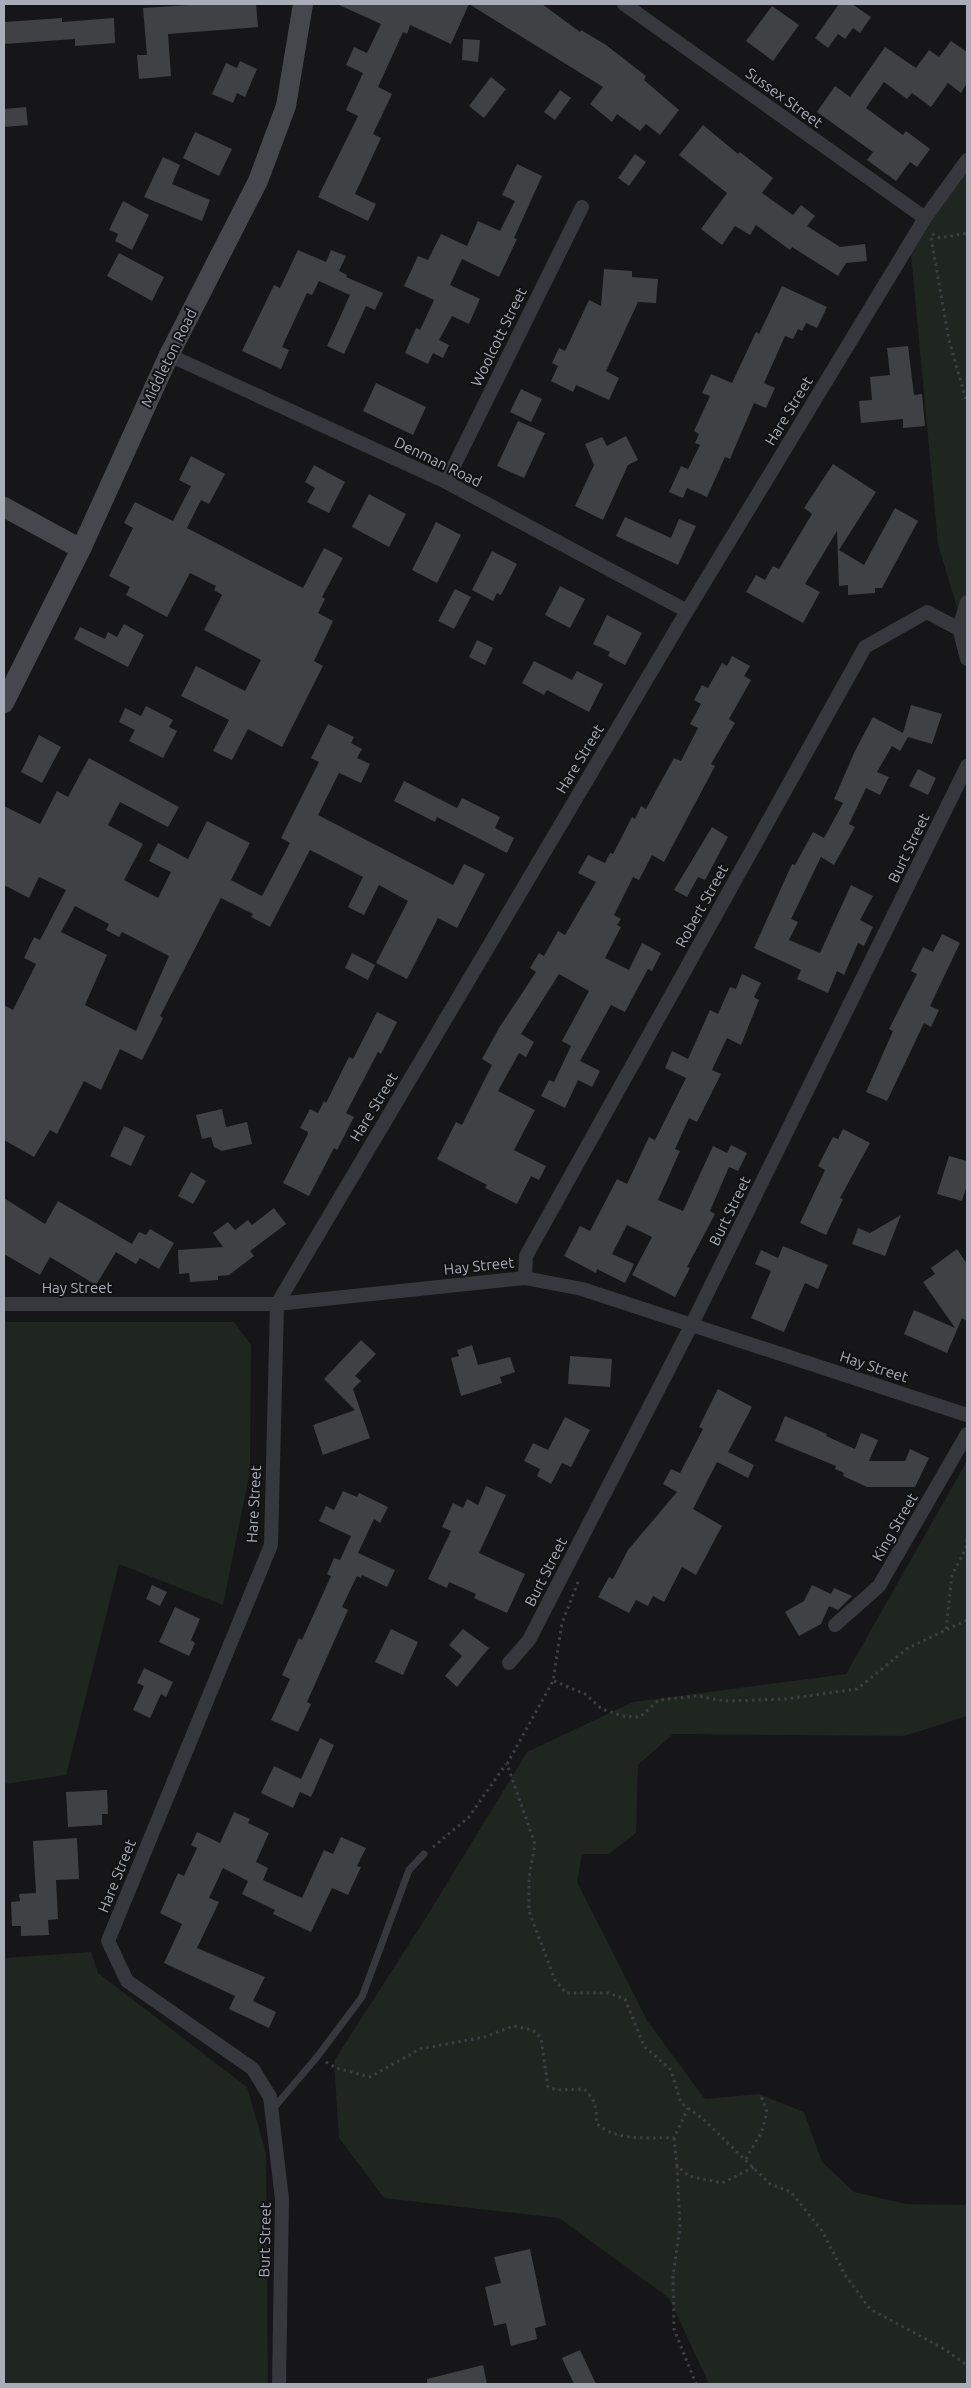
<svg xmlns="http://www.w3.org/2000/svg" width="971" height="2388" font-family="Ubuntu,sans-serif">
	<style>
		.green { fill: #1e261f }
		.building { fill: #404145; fill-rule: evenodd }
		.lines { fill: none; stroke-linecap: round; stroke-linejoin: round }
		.path { stroke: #3d3f44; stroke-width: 3; stroke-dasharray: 2.5 4; stroke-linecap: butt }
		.lane { stroke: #37383d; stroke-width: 7 }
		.street { stroke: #37383d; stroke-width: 14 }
		.secondary { stroke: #45474d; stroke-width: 20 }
		.labels { text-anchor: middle; stroke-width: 4; stroke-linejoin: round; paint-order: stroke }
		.street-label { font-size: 15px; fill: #a8adb8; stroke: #111113 }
	</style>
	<rect width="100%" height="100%" fill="#161618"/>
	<!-- green -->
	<path class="green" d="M967 160V641L938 544 910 243Z
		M4 1322H234L251 1345 250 1471 223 1605 119 1564 66 1775 4 1784Z
		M967 1461V1716L904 1736 673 1734 638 1765 636 1833 609 1854H582L577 1882 648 2022 705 2099 759 2094 804 2112 822 2162 854 2192 906 2204 967 2205V2384H709L669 2298 559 2218 384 2198 339 2138 334 2061 427 1916 527 1752 633 1702 846 1674Z
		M91 1952 98 1973 247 2087 266 2153 268 2384H4V1958Z"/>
	<!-- building -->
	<path class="building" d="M205 4H256L258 27 168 34 171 76 139 79 137 55H147L143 8Z
		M337 4H542L580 32 581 30 606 45 646 76 644 80 679 110 660 135 646 124 640 131 617 114 612 122 590 104 603 87 469 4 451 44 410 25 407 34 403 32 378 87 392 94 373 134 381 138 355 194 376 204 368 221 318 197 358 116 346 110 363 73 346 65 354 47 367 53 381 24Z
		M839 4H852L871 17 860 33 853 28 845 39 838 34 828 48 815 38Z
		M772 6 799 25 773 61 746 41Z
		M62 18V22L114 18 115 43 75 46V39L4 44V22Z
		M463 39 480 40 478 62 462 60Z
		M951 41 967 52V83L961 93 948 83 931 107 912 93 907 99 884 82 866 108 903 135 906 131 930 149 917 167 910 162 896 181 867 160 873 152 817 112 835 86 850 97 885 47 916 68 929 50 939 57Z
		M240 61 257 69 245 97 237 93 233 103 212 94 226 63 237 68Z
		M491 77 506 89 484 118 469 106Z
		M560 90 571 98 555 120 544 112Z
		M26 107 28 125 4 127V109Z
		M703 125 738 154 740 152 773 178 762 193 793 215 801 205 815 216 807 226 840 247 865 244 867 261 846 263 838 276 792 247 790 250 756 225 750 235 735 226 722 245 701 229 727 193 679 155Z
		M195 132 232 149 219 176 183 158Z
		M635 154 646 162 629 186 618 178Z
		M163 157 180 165 172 184 210 200 202 221 144 197Z
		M517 164 542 176 514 238 517 239 499 277 462 259 450 285 480 299 469 324 452 316 439 340 449 345 443 358 433 353 428 364 405 353 416 328 420 330 434 300 404 286 418 256 428 260 441 234 467 246 478 221 500 231 515 201 502 195Z
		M123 201 149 215 132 250 115 241 118 234 109 230Z
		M298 250 326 262 331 250 346 256 339 271 347 275 346 277 383 293 375 310 366 306 344 354 327 346 350 295 319 281 312 295 307 293 282 347 289 350 281 369 242 351 274 285 280 288Z
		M119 253 164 277 152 301 107 276Z
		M604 269 632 271V277L658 279 656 303 638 302 606 371 619 378 609 400 576 385 573 392 551 381 558 366 552 363 559 348 565 351 589 300 601 306Z
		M782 286 827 307 817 328 806 323 802 331 798 329 793 339 785 336 764 383 775 388 766 408 754 403 730 459 725 457 707 497 687 488 683 498 669 492 681 466 688 469 700 445 695 443 699 434 694 431 710 396 702 393 711 374 732 383 756 332 759 334Z
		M908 346 914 395 922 394 925 426 903 428V419L861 423 859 401 872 400 870 377 890 375 887 348Z
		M376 383 426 407 413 435 363 411Z
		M521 389 542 399 531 422 510 412Z
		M518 421 545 433 524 478 497 466Z
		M626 436 638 460 628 465 603 520 575 506 594 465 585 444 602 437 607 446Z
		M191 456 225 474 209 504 201 500 187 528 303 588 324 548 343 558 322 597 325 599 318 613 333 621 314 661 323 666 282 747 248 729 232 760 213 751 229 720 181 696 196 666 245 691 261 660 204 630 222 595 214 590 216 586 190 573 167 617 126 595 130 587 109 576 133 528 124 523 135 502 173 521 191 486 179 480Z
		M833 464 876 492 839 550 864 565 895 508 918 521 882 588H875V593L848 595V585L839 586 837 531 805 584 820 592 803 623 746 592 756 575 765 580 773 566 779 569 812 514 804 508Z
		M314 465 345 482 329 513 307 502 315 488 305 482Z
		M369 494 406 514 389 547 352 527Z
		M625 517 671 538 679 519 696 526 678 565 616 536Z
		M436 522 461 535 437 583 412 570Z
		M492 551 517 564 501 595 497 593 493 601 472 590Z
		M560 586 585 599 570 628 545 615Z
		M455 589 471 597 454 629 438 621Z
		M607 615 642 633 625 665 608 656 610 652 593 644Z
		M124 624 144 635 128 667 74 639 80 627 105 639 108 632 117 637Z
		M477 640 493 648 485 665 469 657Z
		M732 656 750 666 744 676 751 680 729 719 735 723 711 764 715 766 664 862 652 855 639 880 633 877 614 915 621 919 617 925 621 927 605 958 629 970 642 943 661 953 652 971 648 969 625 1012 611 1005 580 1061 600 1071 592 1087 578 1080 565 1108 541 1096 549 1080 554 1082 571 1046 562 1041 589 991 559 974 521 1034 534 1042 526 1057 519 1053 498 1091 535 1110 514 1150 546 1166 539 1180 531 1176 517 1204 485 1188 487 1185 437 1159 456 1122 462 1125 492 1065 482 1059 499 1028 536 972 530 968 539 953 544 956 558 931 565 935 596 882 578 873 588 855 605 863 610 853 613 854 632 817 635 819 641 806 646 809 674 758 681 761 698 728 690 724 701 704 694 700 702 685 708 688 722 663 727 666Z
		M534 661 572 680 577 671 603 684 589 712 547 690 544 695 522 683Z
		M911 705 942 714 932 744 908 737 900 751 892 746 877 772 889 777 880 795 866 788 849 824 855 827 834 865 821 857 791 919 798 922 789 940 820 953 851 885 873 896 860 920 873 927 864 946 858 943 844 975 837 971 828 993 797 979 801 970 754 948 792 864 795 865 813 832 824 838 843 803 834 799 855 751 873 717 903 733Z
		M146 706 173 720 169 727 177 731 163 758 129 741 135 730 119 722 125 708 141 716Z
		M328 724 354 737 351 743 362 749 357 758 370 764 361 783 339 773 318 815 453 885 464 864 485 874 457 928 438 918 407 979 376 963 408 901 379 885 364 915 348 907 363 877 310 850 270 927 251 917 253 914 221 898 160 1016 163 1018 142 1060 120 1049 101 1090 84 1081 57 1134 50 1130 34 1157 4 1140V1005L13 1010 36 964 24 958 34 937 40 940 66 890 39 877 29 898 4 885V806L40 824 57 791 68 797 89 758 179 807 168 827 120 802 108 825 143 844 124 880 158 898 171 872 149 861 158 843 188 859 207 821 250 843 231 880 262 896 290 843 281 838 319 762 311 758ZM75 906 109 924 106 930 119 937 122 932 169 956 136 1031 85 1005 107 955 61 932Z
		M39 735 61 747 42 783 21 772Z
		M918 769 936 778 928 795 909 786Z
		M404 781 457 808 462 798 500 817 495 828 514 838 507 853 437 817 435 822 394 801Z
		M712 827 728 837 705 880 698 877 687 897 674 890Z
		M942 934 960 943 930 1006 939 1010 931 1027 924 1023 887 1101 866 1092 893 1031 889 1029 917 974 911 971 923 947 933 952Z
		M352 953 375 965 368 980 345 968Z
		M742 974 761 983 754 997 759 1000 741 1045 727 1038 712 1070 721 1074 697 1122 689 1118 675 1149 680 1151 658 1200 683 1211 713 1146 727 1153 731 1145 747 1153 738 1171 729 1167 710 1211 715 1214 687 1267 690 1268 675 1297 632 1275 652 1237 627 1225 612 1254 634 1264 625 1283 597 1269 596 1273 564 1256 580 1226 590 1231 617 1179 627 1184 649 1137 655 1140 686 1078 665 1068 672 1051 688 1059 710 1010 718 1014 730 987 736 989Z
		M377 1012 397 1022 381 1054 378 1052 346 1113 354 1117 337 1150 334 1148 309 1196 283 1183 308 1134V1132L300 1128 310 1109 318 1113 324 1101 326 1103 349 1057 353 1059Z
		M222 1109 226 1127 247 1122 252 1144 222 1151 214 1147 211 1137 202 1139 196 1115Z
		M124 1126 145 1136 131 1166 110 1156Z
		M843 1129 870 1143 840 1198 843 1199 826 1235 800 1223 825 1170 818 1166 833 1137 838 1139Z
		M949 1156 967 1161V1185L962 1201 937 1194Z
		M191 1172 206 1181 193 1204 178 1196Z
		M4 1198 45 1224 58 1201 132 1244 139 1232 146 1235 150 1229 174 1243 159 1269 140 1258 136 1264 116 1252 96 1285 50 1257 40 1275 4 1254Z
		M274 1208 286 1224 250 1251 254 1256 229 1275 218 1276V1280L190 1282 189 1273 179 1274 178 1250 223 1247 213 1233 228 1222 235 1230 248 1220 252 1225Z
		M901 1215 885 1256 852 1244 858 1228 870 1233Z
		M783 1246 828 1265 818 1289 805 1283 784 1332 751 1318 771 1271 755 1264 761 1250 778 1258Z
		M957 1249 967 1264V1321L962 1318 947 1353 904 1334 914 1310 955 1328 923 1282 935 1274 931 1268Z
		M361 1340 376 1354 355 1376 361 1381 353 1389 370 1438 323 1455 313 1425 355 1410 324 1379Z
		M472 1345 478 1365 510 1357 515 1372 500 1377 502 1383 461 1396 451 1358 459 1356 457 1350Z
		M570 1356 612 1359 610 1387 568 1384Z
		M718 1389 752 1407 728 1452 754 1465 748 1478 717 1462 693 1509 722 1526 696 1575 682 1567 664 1602 653 1596 648 1606 636 1600 629 1613 598 1597 609 1577 613 1579 628 1550 677 1492 663 1484 671 1469 680 1473 703 1429 699 1427Z
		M785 1416 827 1434 826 1436 855 1449 861 1433 878 1440 869 1461H905L910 1449 929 1458 915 1487H867L843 1476 844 1473 835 1469 836 1466 775 1441Z
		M565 1417 590 1430 571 1467 562 1463 551 1484 537 1476 540 1469 524 1461 533 1443 548 1450Z
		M486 1486 506 1495 479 1553 525 1574 507 1613 474 1598 476 1594 449 1582 447 1588 428 1579 451 1531 442 1527 453 1503 463 1508 467 1499 478 1505Z
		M343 1491 357 1497 359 1493 388 1507 380 1523 374 1519 358 1553 395 1570 387 1587 362 1575 361 1578 357 1576 342 1607 348 1610 307 1702 311 1704 298 1732 271 1720 290 1679 282 1675 299 1638 302 1640 331 1576 327 1574 334 1558 340 1560 351 1536 319 1521 326 1506 334 1510Z
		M152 1585 167 1592 160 1606 146 1599Z
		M812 1585 831 1594 834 1588 852 1596 838 1610 829 1606 821 1624 799 1636 785 1612 804 1601Z
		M175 1607 200 1619 191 1640 195 1643 189 1656 159 1642Z
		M391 1629 418 1642 403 1675 375 1662Z
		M463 1629 489 1648 457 1687 445 1676 462 1656 449 1645Z
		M144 1668 173 1682 166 1697 161 1694 150 1718 133 1710 144 1686 137 1683Z
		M320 1738 334 1745 311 1797 300 1792 293 1808 261 1793 274 1766 301 1779Z
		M107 1790 108 1814H102V1825L68 1827 66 1792Z
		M234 1812 250 1819 248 1823 269 1833 256 1862 268 1868 263 1880 302 1898 324 1850 333 1854 341 1837 366 1848 357 1866 361 1867 348 1895 332 1888 311 1932 273 1914 275 1910 242 1894 248 1881 223 1868 209 1898 219 1902 197 1948 265 1977 253 2001 276 2012 269 2028 229 2009 235 1996 164 1963 182 1924 160 1913 178 1873 184 1876 197 1848 191 1845 197 1832 220 1843Z
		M77 1838 79 1879 56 1880 58 1919 48 1920 49 1935 21 1936V1926H12L11 1902 20 1901 19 1894 36 1893 33 1841Z
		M530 2249 546 2325 535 2328 537 2339 511 2346 506 2323 494 2326 485 2287 501 2283 494 2257Z
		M580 2350 596 2384H574L562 2358Z
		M483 2365 487 2384H427V2379Z"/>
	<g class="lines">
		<!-- path -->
		<path class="path" d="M932 234 940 238 967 233
			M931 238 949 340 967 403
			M578 1582 562 1623 553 1681 507 1764 535 1844 529 1877V1911L555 1980 566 1993H608L625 1999 644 2046 671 2070 681 2103 702 2118 770 2184 791 2192 822 2231 845 2275 870 2309 944 2349 967 2365
			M946 1629 952 1575 966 1548 967 1539
			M554 1681 585 1694 602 1709 622 1716 640 1717 659 1700 697 1696 724 1701 786 1699 857 1689 908 1648 967 1620
			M433 1847 469 1817 506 1764
			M326 2062 336 2068 370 2077 420 2049 484 2037 514 2026 533 2030 541 2038 548 2087 557 2090 584 2089C595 2099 597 2108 596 2123 617 2142 646 2137 674 2138L688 2108
			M674 2138 677 2166 689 2176 722 2183 754 2167
			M746 2159 762 2131 767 2112 761 2096
			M677 2166 680 2227 673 2276 674 2329 696 2384"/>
		<!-- lane -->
		<path class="lane" d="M272 2110 317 2057 362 1997 409 1870 424 1854"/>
		<!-- street -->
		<path class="street" d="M624 4 925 218
			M169 355 446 482 687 611
			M446 482 582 207
			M967 602 959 628 967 659
			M525 1278 526 1256 865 647 927 612 959 629
			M4 1304H277L525 1278 582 1289 967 1415
			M835 1625 879 1586 967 1434
			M509 1663 529 1640 692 1324 967 766
			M279 2384 282 2199 270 2097 253 2069 127 1981 108 1941 271 1545 277 1304 687 611 925 218 967 160"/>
		<!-- secondary -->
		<path class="secondary" d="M4 507 81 549
			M4 703 81 549 169 355 258 181 286 106 303 4"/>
	</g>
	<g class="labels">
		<!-- street labels -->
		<g class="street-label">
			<text transform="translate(784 98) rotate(36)" y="5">Sussex Street</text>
			<text transform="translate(499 337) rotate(-64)" y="5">Woolcott Street</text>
			<text transform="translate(169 358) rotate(-64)" y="5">Middleton Road</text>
			<text transform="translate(789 411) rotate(-59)" y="5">Hare Street</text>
			<text transform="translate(438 462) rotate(26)" y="5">Denman Road</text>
			<text transform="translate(580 759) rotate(-59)" y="5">Hare Street</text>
			<text transform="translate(909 848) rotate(-64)" y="5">Burt Street</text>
			<text transform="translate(702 906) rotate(-61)" y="5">Robert Street</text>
			<text transform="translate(374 1107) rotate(-59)" y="5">Hare Street</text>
			<text transform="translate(730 1211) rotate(-64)" y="5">Burt Street</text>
			<text transform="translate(479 1266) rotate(-6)" y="5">Hay Street</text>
			<text x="77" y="1293">Hay Street</text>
			<text transform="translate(874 1367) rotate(18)" y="5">Hay Street</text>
			<text transform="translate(254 1504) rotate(-87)" y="5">Hare Street</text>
			<text transform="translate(895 1527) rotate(-60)" y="5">King Street</text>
			<text transform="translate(546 1572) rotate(-63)" y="5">Burt Street</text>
			<text transform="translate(117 1876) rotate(-68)" y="5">Hare Street</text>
			<text transform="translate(265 2240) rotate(-89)" y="5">Burt Street</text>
		</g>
	</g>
	<!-- border -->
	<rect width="971" height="2388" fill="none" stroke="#a8adb8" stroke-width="10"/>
</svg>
